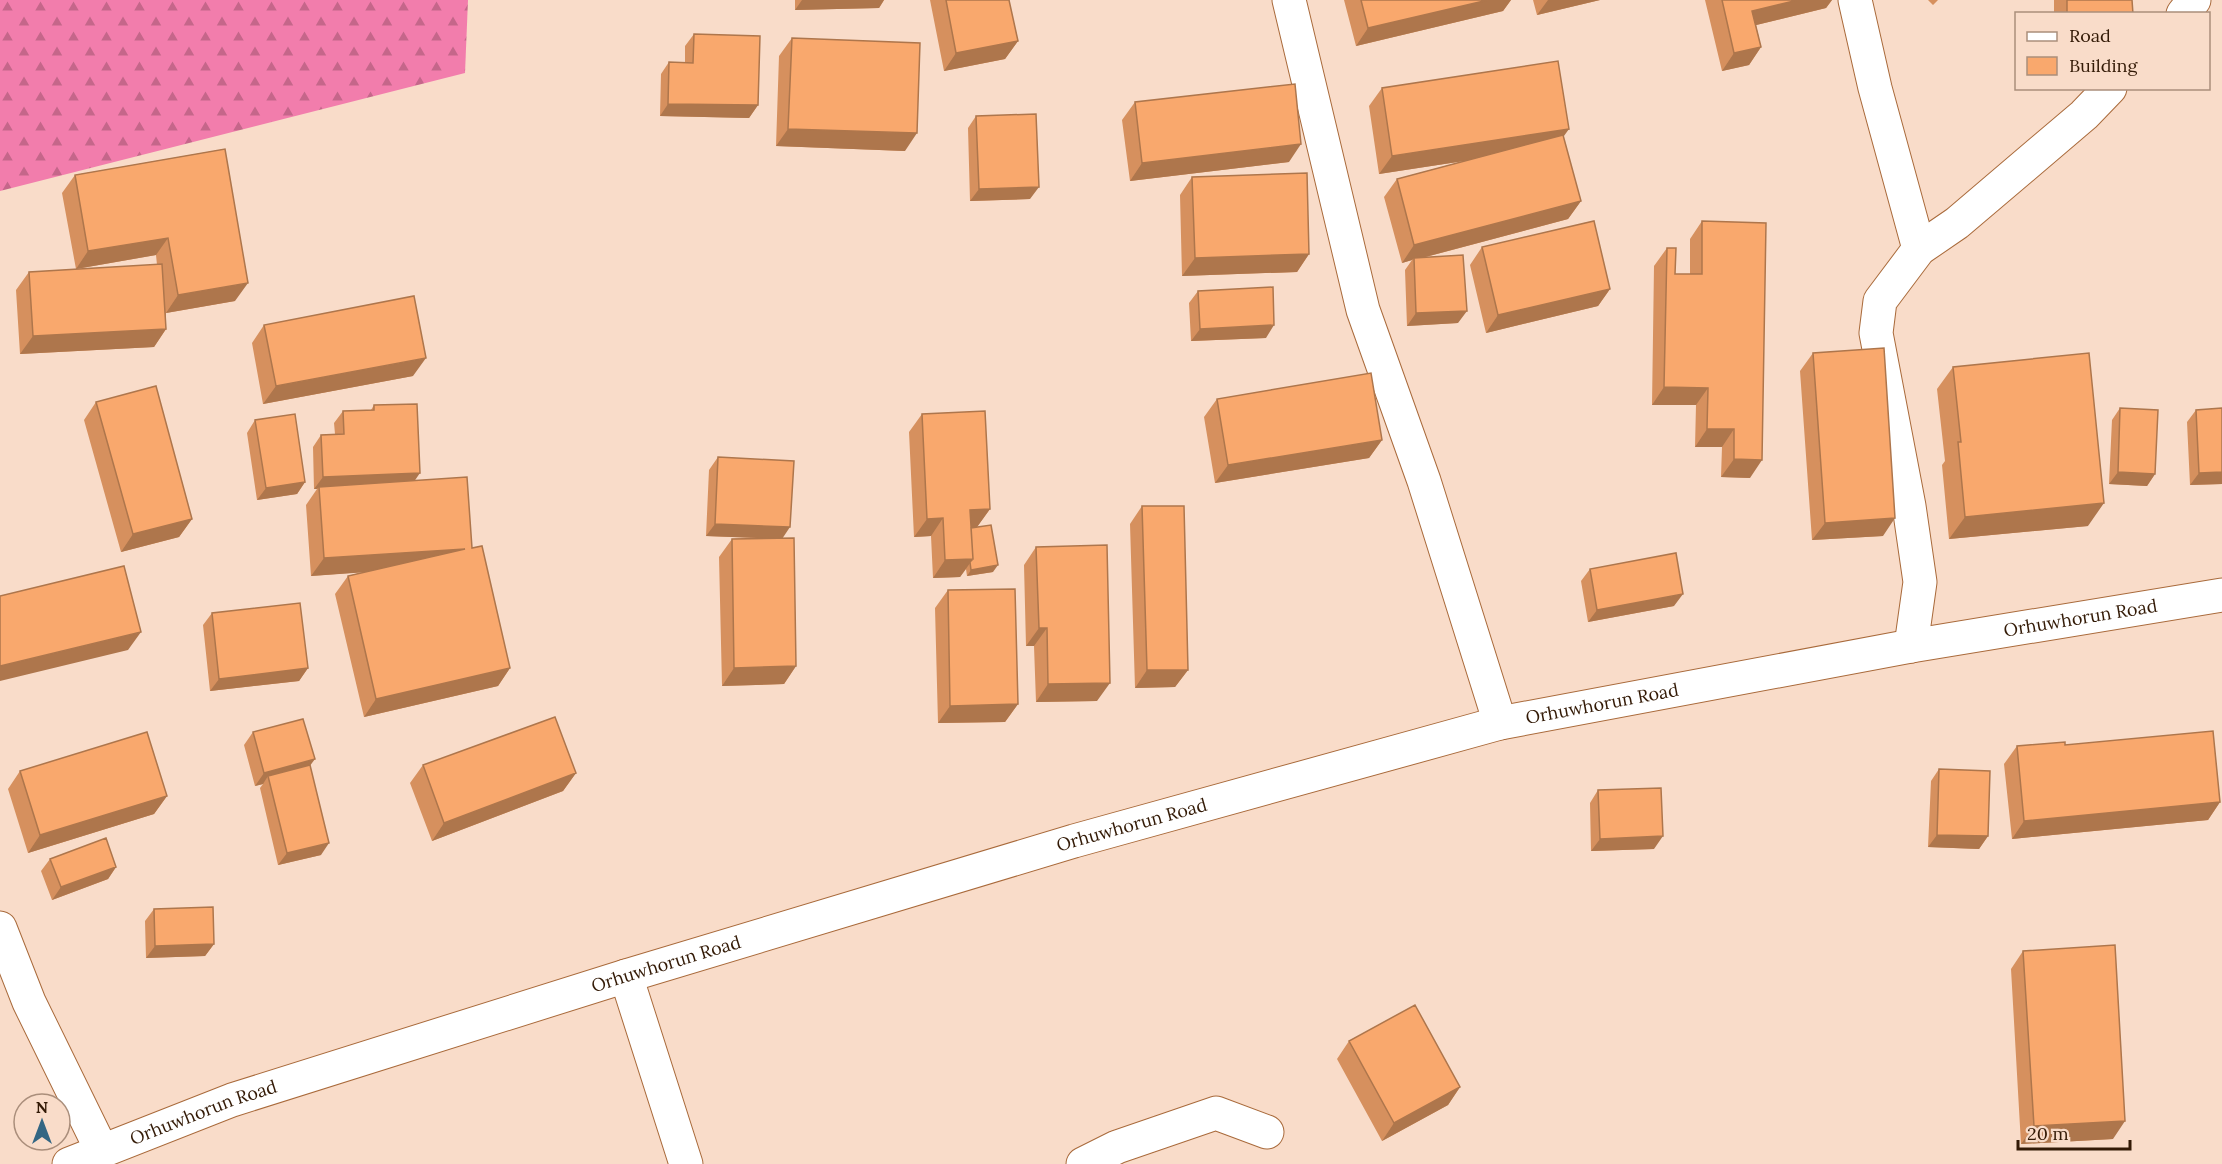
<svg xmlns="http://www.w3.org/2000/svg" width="2222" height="1164" font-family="Lora,serif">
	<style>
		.forest { fill: url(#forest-firs) }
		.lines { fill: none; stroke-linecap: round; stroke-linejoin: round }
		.minor-casing { stroke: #a96a3b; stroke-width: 35 }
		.minor { stroke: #fff; stroke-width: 33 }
		.wall { fill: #d6905e }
		.shaded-wall { fill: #ae764c }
		.building { fill: #f9a86d; stroke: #ae764c; stroke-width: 1.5 }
		.labels { text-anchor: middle; stroke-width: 5; stroke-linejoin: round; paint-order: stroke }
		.street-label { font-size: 18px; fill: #331a06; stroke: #f9dcc9 }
	</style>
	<defs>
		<pattern id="forest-firs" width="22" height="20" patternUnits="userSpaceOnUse" patternTransform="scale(1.5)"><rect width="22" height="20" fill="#f27dac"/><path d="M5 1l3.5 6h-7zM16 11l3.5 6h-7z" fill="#c5668a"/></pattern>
	</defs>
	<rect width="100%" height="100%" fill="#f9dcc9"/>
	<!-- forest -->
	<path class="forest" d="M0 0H468L465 73 0 191Z"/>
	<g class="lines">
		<!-- minor casing -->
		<g class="minor-casing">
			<g id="minor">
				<path d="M1289 0 1363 310 1424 481 1500 723"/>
				<path d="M1855 0 1875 88 1919 249"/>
				<path d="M2183 14 2194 0"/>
				<path d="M1911 646 1920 582 1909 506 1876 333 1880 301 1919 249 1957 223 2084 115 2110 88"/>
				<path d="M0 928 29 1002 102 1151"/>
				<path d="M626 976 686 1164"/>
				<path id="s1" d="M69 1164 232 1100 626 976 1074 841 1500 723 1911 646 2222 595"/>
				<path d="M1083 1164 1117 1147 1216 1113 1267 1132"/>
			</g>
		</g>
		<!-- minor -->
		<use href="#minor" class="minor"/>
	</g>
	<!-- wall -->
	<path class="wall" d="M795 0H884L879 8 795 10Z
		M930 0H1009L1018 41 1005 59 944 71Z
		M1344 0H1511L1503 11 1356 46Z
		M1533 0H1600L1537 15Z
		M1705 0H1832L1826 8 1756 25 1761 47 1749 65 1722 71Z
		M1928 0H1938L1933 5Z
		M2054 0H2132L2133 14H2054Z
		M694 34 758 105 749 118 660 116 661 74 669 62H685V46Z
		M792 38 905 151 776 146 779 56Z
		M1382 88 1563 137 1581 201 1568 219 1422 258 1458 323 1407 326 1405 270 1412 260 1402 263 1384 197 1397 179 1464 161 1379 174 1369 106Z
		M1135 102 1289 162 1130 181 1122 120Z
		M976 116 1030 199 970 201 968 128Z
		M225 149 235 301 166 313V329L154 347 20 354 16 290 29 272 157 265 156 255 76 269 62 193 75 175Z
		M1192 177 1309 254 1297 272 1182 276 1180 195Z
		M1702 221 1750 478 1721 477 1722 447H1695L1696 405H1652L1654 266 1667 248 1675 274H1690V239Z
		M1482 247 1610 289 1598 306 1486 333 1470 265Z
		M1198 291 1266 338 1191 341 1189 303Z
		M264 325 413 376 263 404 252 343Z
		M1813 353 1883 536 1812 540 1800 371Z
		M1953 367 2088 526 1949 539 1942 465 1945 461 1937 389Z
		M1217 399 1382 440 1369 458 1215 483 1204 417Z
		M96 402 192 519 179 537 121 552 84 420Z
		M374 405 415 481 472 548 510 668 498 686 364 717 335 594 348 576 363 572 311 576 306 505 317 489H314L313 447 321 435 335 434 334 423 343 411 371 410Z
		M2120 408 2155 474 2147 486 2109 484 2112 420Z
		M2222 408V484L2190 485 2187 422 2196 410Z
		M922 414 990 509 977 527H971L993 572 967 576 966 569 960 577 933 578 931 536 914 537 909 432Z
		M255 420 305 482 297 494 257 500 247 433Z
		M718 457 783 538 796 666 784 684 722 686 719 557 732 539 758 538 706 536 709 470Z
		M1142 506 1188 670 1175 687 1135 688 1130 524Z
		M1036 547 1097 701 1036 702 1034 646H1026L1024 565Z
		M1590 569 1674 606 1588 622 1581 581Z
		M948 590 1018 704 1005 722 938 723 935 608Z
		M212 613 308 668 299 681 210 691 203 625Z
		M253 732 310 765 321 855 278 865 260 788 263 784 255 786 244 745Z
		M2065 745 2220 802 2208 820 2012 839 2004 764 2017 746Z
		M423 765 576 773 563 791 432 841 410 783Z
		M1939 769 1988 836 1979 849 1928 847 1931 781Z
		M20 771 167 796 154 814 28 853 8 789Z
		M1598 790 1654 849 1591 851 1590 803Z
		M50 859 116 867 108 879 52 900 41 871Z
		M154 909 214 944 205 956 146 958 145 921Z
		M2023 951 2113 1139 2021 1144 2011 969Z
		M1349 1041 1460 1087 1448 1105 1382 1141 1337 1059Z"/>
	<!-- shaded-wall -->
	<path class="shaded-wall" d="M802 0H884L879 8 795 10Z
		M1488 0H1511L1503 11 1356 46 1368 28Z
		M1548 0H1600L1537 15Z
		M1798 0H1832L1826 8 1740 29 1752 11Z
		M1018 41 1005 59 944 71 956 53Z
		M1761 47 1749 65 1722 71 1734 53Z
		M668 104 758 105 749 118 660 116Z
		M788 129 917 133 905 151 776 146Z
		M1569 129 1556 147 1379 174 1392 156Z
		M1301 144 1289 162 1130 181 1142 163Z
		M1039 187 1030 199 970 201 979 189Z
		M1581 201 1568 219 1414 260V258L1412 260 1402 263 1414 245Z
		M168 238 156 255 76 269 88 251Z
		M1309 254 1297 272 1182 276 1195 258Z
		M248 283 235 301 166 313 178 295Z
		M1610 289 1598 306 1486 333 1498 315Z
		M1467 311 1458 323 1407 326 1416 313Z
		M1274 325 1266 338 1191 341 1200 329Z
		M166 329 154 347 20 354 33 336Z
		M426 358 413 376 263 404 276 386Z
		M1664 387 1708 388 1696 405H1652Z
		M1707 429H1734L1722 447H1695Z
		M1382 440 1369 458 1215 483 1228 465Z
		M1734 459 1762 460 1750 478 1721 477Z
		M2118 472 2155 474 2147 486 2109 484Z
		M2222 472V484L2190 485 2199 473Z
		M420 473 411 486 319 487 317 489H314L323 477Z
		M305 482 297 494 257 500 266 488Z
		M2104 503 2088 526 1949 539 1965 517Z
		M990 509 977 527H958L970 510Z
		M943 518 931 536 914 537 927 519Z
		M1895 518 1883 536 1812 540 1825 523Z
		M192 519 179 537 121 552 133 534Z
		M715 524 790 527 782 539 706 536Z
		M465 549 453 566 311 576 324 558Z
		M973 559 960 577 933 578 945 560Z
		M998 565 993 572 967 576 971 570Z
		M1683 594 1674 606 1588 622 1597 610Z
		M1039 628H1047L1034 646H1026Z
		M141 632 128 650 0 681V666Z
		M796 666 784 684 722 686 734 668Z
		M308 668 299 681 210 691 219 679Z
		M510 668 498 686 364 717 376 699Z
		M1147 670H1188L1175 687 1135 688Z
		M1110 683 1097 701 1036 702 1048 684Z
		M1018 704 1005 722 938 723 950 706Z
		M315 759 306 771 268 776 263 784 255 786 264 773Z
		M576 773 563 791 432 841 444 823Z
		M167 796 154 814 28 853 40 835Z
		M2220 802 2208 820 2012 839 2024 821Z
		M1937 835 1988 836 1979 849 1928 847Z
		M1663 836 1654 849 1591 851 1600 839Z
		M329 843 321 855 278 865 287 853Z
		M116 867 108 879 52 900 61 887Z
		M214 944 205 956 146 958 155 946Z
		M1460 1087 1448 1105 1382 1141 1394 1123Z
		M2125 1121 2113 1139 2021 1144 2034 1126Z"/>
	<!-- building -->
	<path class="building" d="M946 0H1009L1018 41 956 53Z
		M1361 0H1488L1368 28Z
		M1722 0H1798L1752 11 1761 47 1734 53Z
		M2067 0H2132L2133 14H2067Z
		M694 34 760 36 758 105 668 104 669 62 693 63Z
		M792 38 920 43 917 133 788 129Z
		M1558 61 1569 129 1392 156 1382 88Z
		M1295 84 1301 144 1142 163 1135 102Z
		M1036 114 1039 187 979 189 976 116Z
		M1563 135 1581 201 1414 245 1397 179Z
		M225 149 248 283 178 295 168 238 88 251 75 175Z
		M1307 173 1309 254 1195 258 1192 177Z
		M1594 221 1610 289 1498 315 1482 247Z
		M1702 221 1766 223 1762 460 1734 459V429H1707L1708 388 1664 387 1667 248H1676L1675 274H1702Z
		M1463 255 1467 311 1416 313 1414 258Z
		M162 264 166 329 33 336 29 272Z
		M1273 287 1274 325 1200 329 1198 291Z
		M414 296 426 358 276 386 264 325Z
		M1884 348 1895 518 1825 523 1813 353Z
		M2089 353 2104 503 1965 517 1958 442H1961L1953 367Z
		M1371 373 1382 440 1228 465 1217 399Z
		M156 386 192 519 133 534 96 402Z
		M417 404 420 473 323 477 321 435 344 434 343 411 374 410V405Z
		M2120 408 2158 410 2155 474 2118 472Z
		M2222 408V472L2199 473 2196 410Z
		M985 411 990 509 970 510 973 559 945 560 943 518 927 519 922 414Z
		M295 414 305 482 266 488 255 420Z
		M718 457 794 461 790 527 715 524Z
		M467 477 472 548 482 546 510 668 376 699 348 576 465 549 324 558 319 487Z
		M1142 506H1184L1188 670H1147Z
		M991 525 998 565 971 570 970 562 973 559 971 528Z
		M794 538 796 666 734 668 732 539Z
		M1107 545 1110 683 1048 684 1047 628H1039L1036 547Z
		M1676 553 1683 594 1597 610 1590 569Z
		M124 566 141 632 0 666V596Z
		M1015 589 1018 704 950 706 948 590Z
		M300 603 308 668 219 679 212 613Z
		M555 717 576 773 444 823 423 765Z
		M303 719 315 759 264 773 253 732Z
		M2213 731 2220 802 2024 821 2017 746 2065 742V745Z
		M147 732 167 796 40 835 20 771Z
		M310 765 329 843 287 853 268 776Z
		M1939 769 1990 771 1988 836 1937 835Z
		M1661 788 1663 836 1600 839 1598 790Z
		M106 838 116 867 61 887 50 859Z
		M213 907 214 944 155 946 154 909Z
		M2115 945 2125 1121 2034 1126 2023 951Z
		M1415 1005 1460 1087 1394 1123 1349 1041Z"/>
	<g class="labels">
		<!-- street labels -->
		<g class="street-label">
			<text dy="6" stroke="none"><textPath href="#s1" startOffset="2088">Orhuwhorun Road</textPath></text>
			<text dy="6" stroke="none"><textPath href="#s1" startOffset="1602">Orhuwhorun Road</textPath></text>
			<text dy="6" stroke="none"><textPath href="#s1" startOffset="1116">Orhuwhorun Road</textPath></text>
			<text dy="6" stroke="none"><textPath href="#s1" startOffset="630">Orhuwhorun Road</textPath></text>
			<text dy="6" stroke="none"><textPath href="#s1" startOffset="144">Orhuwhorun Road</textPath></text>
		</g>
	</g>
	<!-- legend -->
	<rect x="2015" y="12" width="195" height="78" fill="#f9dcc9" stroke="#aa8e7b" stroke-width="1.5"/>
	<rect x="2027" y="32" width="30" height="9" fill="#ffffff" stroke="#aa8e7b" stroke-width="1.5"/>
	<text x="2069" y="42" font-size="18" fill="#331a06">Road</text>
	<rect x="2027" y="57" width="30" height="18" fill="#f9a86d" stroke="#aa8e7b" stroke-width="1.5"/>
	<text x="2069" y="72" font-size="18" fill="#331a06">Building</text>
	<!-- north arrow -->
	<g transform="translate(42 1122)"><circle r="28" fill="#f9dcc9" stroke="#aa8e7b" stroke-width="1.5"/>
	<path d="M0-4.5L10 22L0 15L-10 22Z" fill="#336683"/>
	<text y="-9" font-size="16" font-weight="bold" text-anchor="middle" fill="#331a06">N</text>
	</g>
	<!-- scale -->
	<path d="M2018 1140v9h112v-9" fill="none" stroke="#331a06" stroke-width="3"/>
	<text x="2027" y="1140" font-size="18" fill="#331a06" stroke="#f9dcc9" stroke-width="4.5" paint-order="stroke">20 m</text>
</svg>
